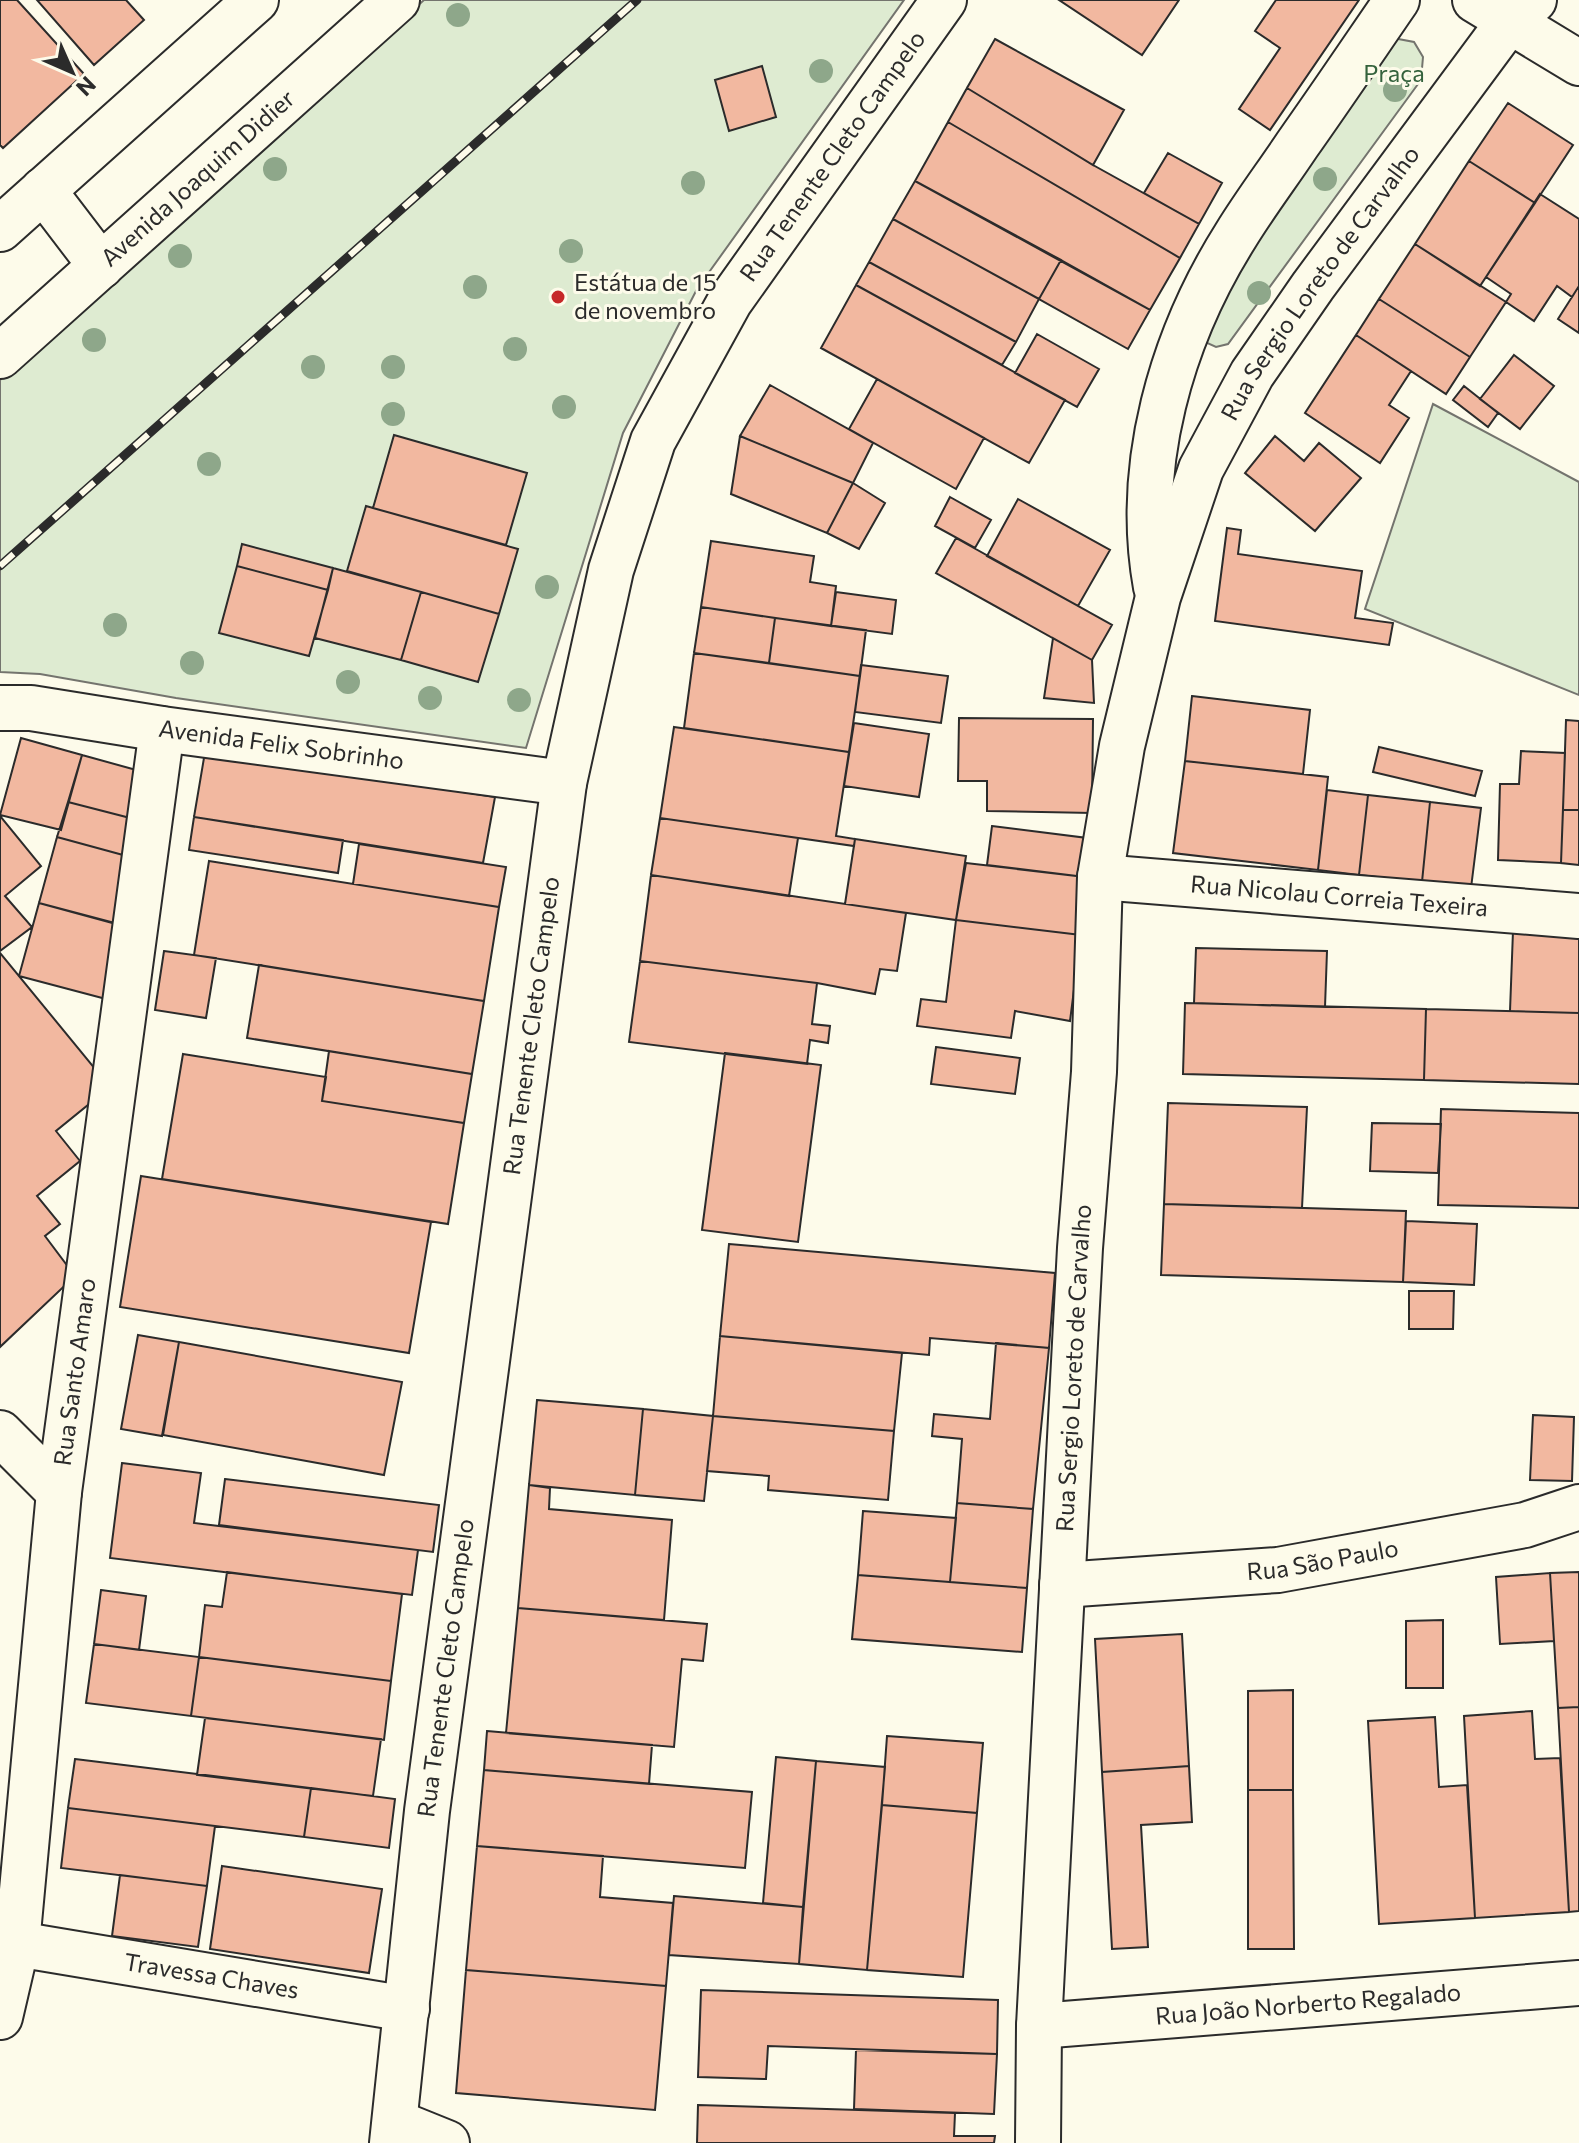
<svg xmlns="http://www.w3.org/2000/svg" width="1579" height="2143" font-family="Commissioner,sans-serif">
	<style>
		.green { fill: #deebd1; stroke: #74746e; stroke-width: 2 }
		.building { fill: #f2b8a0; stroke: #2b2b2b; stroke-width: 2 }
		.lines { fill: none; stroke-linecap: round; stroke-linejoin: round }
		.street-casing { stroke: #2b2b2b; stroke-width: 48 }
		.secondary-casing { stroke: #2b2b2b; stroke-width: 48 }
		.street { stroke: #fdfbea; stroke-width: 44 }
		.secondary { stroke: #fdfbea; stroke-width: 44 }
		.rail-casing { stroke: #2b2b2b; stroke-width: 9 }
		.rail { stroke: #fdfbea; stroke-width: 6; stroke-dasharray: 18; stroke-linecap: butt }
		.tree { fill: #8ea78a }
		.poi-dot { fill: #c62828; stroke: #fdfbea; stroke-width: 3 }
		.labels { text-anchor: middle; stroke-width: 6; stroke-linejoin: round; paint-order: stroke }
		.park-label { font-size: 24px; fill: #34623c; stroke: #fdfbea }
		.street-label { font-size: 24px; fill: #2b2b2b; stroke: #fdfbea }
		.poi-label { font-size: 24px; fill: #2b2b2b; stroke: #fdfbea; text-anchor: start }
	</style>
	<rect width="100%" height="100%" fill="#fdfbea"/>
	<!-- green -->
	<path class="green" d="M424 0H904L697 289 623 433 526 748 176 698 40 674 0 672V380Z
		M1393 38 1414 42 1423 57 1421 80 1228 344 1216 347 1205 342 1220 285Z
		M1433 404 1579 482V695L1365 609Z"/>
	<!-- building -->
	<path class="building" d="M0 0H17L84 74 3 148 0 145Z
		M37 0H126L144 20 94 65Z
		M1059 0H1179L1142 55Z
		M1276 0H1359L1270 130 1239 109 1280 48 1255 31Z
		M995 39 1124 110 1093 165 967 88Z
		M762 66 776 117 729 131 715 80Z
		M967 88 1093 165 1199 224 1180 258 948 122Z
		M1508 103 1573 145 1535 203 1469 161Z
		M948 122 1180 258 1150 310 915 181Z
		M1168 153 1222 183 1199 224 1144 193Z
		M1469 161 1535 203 1480 286 1415 244Z
		M915 181 1061 260 1039 299 893 219Z
		M1540 194 1579 219V286L1572 297 1557 286 1534 321 1506 302 1511 294 1486 277Z
		M893 219 1039 299 1016 342 869 262Z
		M1415 244 1506 302 1470 357 1379 299Z
		M1061 260 1150 310 1128 349 1039 299Z
		M869 262 1016 342 1002 365 856 285Z
		M856 285 1065 400 1029 463 821 348Z
		M1579 286V333L1558 319Z
		M1379 299 1470 357 1446 394 1356 335Z
		M1037 334 1099 369 1077 407 1015 373Z
		M1356 335 1411 371 1389 405 1409 418 1380 463 1305 413Z
		M1514 355 1554 386 1520 429 1480 399Z
		M877 379 984 438 956 489 849 429Z
		M770 385 873 443 853 483 740 436Z
		M1464 386 1498 413 1488 427 1453 400Z
		M394 435 527 473 506 545 373 508Z
		M740 436 853 483 827 533 731 494Z
		M1275 436 1304 461 1319 443 1361 478 1315 531 1245 473Z
		M853 483 885 503 859 549 827 533Z
		M950 497 991 520 975 548 935 526Z
		M1018 499 1110 550 1078 606 987 556Z
		M366 506 518 549 499 614 347 571Z
		M1227 528 1241 530 1238 554 1362 571 1355 618 1393 623 1389 645 1215 621Z
		M956 538 1112 625 1092 660 936 573Z
		M711 541 814 556 810 582 836 586 831 626 701 607Z
		M242 544 333 568 328 590 237 566Z
		M237 566 328 590 309 656 219 633Z
		M333 568 421 592 401 660 315 638Z
		M421 592 499 614 478 682 401 660Z
		M836 592 896 600 892 634 831 626Z
		M701 607 775 618 769 663 694 653Z
		M775 618 866 630 860 676 769 663Z
		M1053 638 1092 660 1094 703 1044 698Z
		M694 653 860 676 849 752 684 728Z
		M861 665 948 676 941 723 855 712Z
		M1192 696 1310 710 1303 774 1185 761Z
		M959 718 1093 719 1092 813 987 811V781H958Z
		M1566 720 1579 721V810H1563Z
		M854 723 929 734 919 797 844 786Z
		M674 727 849 752 836 836 855 839 854 846 660 818Z
		M21 738 82 755 61 830 0 815Z
		M1379 747 1482 771 1475 796 1373 772Z
		M1521 751 1565 753 1561 863 1498 860 1500 784H1519Z
		M205 752 495 797 483 863 194 817Z
		M82 755 147 773 134 819 68 802Z
		M1185 761 1328 777 1318 870 1173 853Z
		M1327 790 1368 795 1359 875 1318 870Z
		M1368 795 1430 802 1422 882 1359 875Z
		M68 802 134 819 123 855 57 837Z
		M1430 802 1481 808 1471 888 1422 882Z
		M1563 810H1579V865L1561 863Z
		M0 816 41 866 5 896 32 927 0 951Z
		M194 817 343 840 338 873 189 850Z
		M660 818 798 838 789 896 651 875Z
		M992 826 1087 838 1085 877 987 865Z
		M57 837 134 858 116 924 39 903Z
		M855 839 966 856 956 920 845 904Z
		M359 844 506 867 499 907 353 884Z
		M209 861 499 907 484 1001 194 955Z
		M966 863 1085 877 1081 935 956 920Z
		M651 875 906 913 897 971 880 969 875 994 817 983 640 961Z
		M39 903 126 926 106 999 19 976Z
		M956 920 1081 935 1070 1021 1015 1011 1011 1038 917 1026 921 999 946 1002Z
		M1513 931 1579 933V1013L1510 1011Z
		M1196 948 1327 951 1325 1007 1194 1003Z
		M164 951 216 958 206 1018 155 1010Z
		M0 953 110 1087 56 1131 80 1161 37 1196 60 1224 45 1236 75 1276 0 1347Z
		M640 961 817 983 812 1024 830 1026 828 1043 810 1040 807 1064 629 1042Z
		M259 965 484 1001 472 1074 247 1038Z
		M1185 1003 1426 1009 1424 1080 1183 1074Z
		M1426 1009 1579 1013V1084L1424 1080Z
		M936 1047 1020 1058 1015 1094 931 1084Z
		M329 1051 472 1074 464 1123 322 1101Z
		M725 1053 821 1065 798 1242 702 1230Z
		M183 1054 326 1077 322 1101 464 1123 448 1224 162 1179Z
		M1168 1103 1307 1107 1302 1208 1164 1204Z
		M1441 1109 1579 1113V1208L1438 1205Z
		M1372 1123 1441 1124 1438 1173 1370 1171Z
		M141 1176 431 1222 409 1353 120 1307Z
		M1164 1204 1406 1211 1403 1282 1161 1275Z
		M1406 1221 1477 1224 1474 1285 1403 1282Z
		M729 1244 1055 1273 1049 1348 930 1338 929 1355 720 1336Z
		M1409 1291H1454L1453 1329H1409Z
		M138 1335 179 1342 162 1436 121 1429Z
		M720 1336 902 1353 894 1431 713 1416Z
		M179 1342 402 1382 384 1475 163 1435Z
		M996 1343 1049 1348 1033 1509 957 1503 962 1439 932 1436 934 1414 990 1419Z
		M537 1400 643 1409 635 1495 529 1485Z
		M643 1409 713 1416 704 1501 635 1495Z
		M1533 1415 1574 1417 1572 1481 1530 1480Z
		M713 1416 894 1431 888 1500 768 1490 769 1476 707 1471Z
		M122 1463 201 1473 194 1523 418 1550 412 1595 110 1558Z
		M225 1479 439 1505 433 1552 219 1525Z
		M529 1485 550 1488 549 1509 672 1520 664 1620 518 1608Z
		M957 1503 1033 1509 1027 1588 950 1582Z
		M863 1511 956 1518 950 1582 858 1575Z
		M227 1572 402 1594 391 1681 199 1657 205 1605 222 1607Z
		M1579 1572V1707L1558 1708 1550 1573Z
		M1550 1573 1554 1641 1500 1644 1496 1577Z
		M858 1575 1027 1588 1022 1652 852 1639Z
		M101 1590 146 1596 139 1650 94 1644Z
		M518 1608 707 1624 703 1661 682 1659 674 1747 506 1733Z
		M1443 1620V1688H1406V1621Z
		M1182 1634 1189 1766 1102 1772 1095 1639Z
		M94 1644 199 1657 191 1716 86 1703Z
		M199 1657 391 1681 384 1740 191 1716Z
		M1293 1690V1790H1248V1691Z
		M1579 1707V1911L1569 1912 1558 1708Z
		M1532 1711 1535 1759 1560 1758 1569 1912 1475 1918 1464 1716Z
		M1435 1717 1439 1787 1467 1785 1475 1918 1379 1924 1368 1721Z
		M205 1718 381 1739 373 1796 197 1775Z
		M487 1731 652 1745 649 1784 484 1770Z
		M887 1736 983 1743 977 1813 882 1805Z
		M776 1757 816 1761 803 1907 763 1903Z
		M75 1759 311 1788 304 1837 68 1808Z
		M816 1761 885 1767 867 1970 799 1964Z
		M1189 1766 1192 1822 1141 1825 1148 1947 1112 1949 1102 1772Z
		M484 1770 752 1792 745 1868 477 1846Z
		M311 1788 395 1799 389 1848 304 1837Z
		M1248 1790H1293L1294 1949H1248Z
		M882 1805 977 1813 963 1977 867 1970Z
		M68 1808 215 1826 207 1886 61 1868Z
		M477 1846 603 1856 600 1897 673 1903 666 1986 466 1970Z
		M222 1866 382 1889 369 1973 210 1949Z
		M120 1875 207 1886 198 1947 112 1936Z
		M674 1896 803 1907 799 1964 669 1955Z
		M466 1970 666 1986 655 2110 456 2093Z
		M701 1990 998 2000 997 2054 768 2046 766 2079 698 2077Z
		M856 2050 997 2054 994 2114 854 2109Z
		M698 2105 955 2113 954 2136H995L994 2143H697Z"/>
	<g class="lines">
		<!-- street casing -->
		<g class="street-casing">
			<g id="street">
				<path d="M43 190 101 266"/>
				<path d="M0 229 256 0"/>
				<path id="s1" d="M0 356 397 0"/>
				<path d="M1156 587C1134 466 1171 338 1236 235 1255 204 1277 175 1297 145 1331 97 1364 48 1397 0"/>
				<path id="s2" d="M1100 877 1579 916"/>
				<path d="M0 1433 59 1492"/>
				<path id="s3" d="M1062 1585 1278 1570 1525 1525 1579 1507"/>
				<path id="s4" d="M0 1932 17 1944 407 2009"/>
				<path id="s5" d="M0 2017 17 1944 59 1492 162 729"/>
				<path id="s6" d="M1039 2026 1579 1983"/>
				<path id="s7" d="M1038 2143 1039 2026 1080 1248 1094 1072 1100 877 1122 746 1158 597 1201 469 1252 374 1313 286 1510 20 1534 0"/>
			</g>
		</g>
		<!-- secondary casing -->
		<g class="secondary-casing">
			<g id="secondary">
				<path d="M1475 0 1579 63"/>
				<path id="s8" d="M0 708H31L162 729 564 783"/>
				<path d="M395 2122 447 2143"/>
				<path id="s9" d="M392 2143 427 1811 564 783 611 570 653 441 730 301 944 0"/>
			</g>
		</g>
		<!-- street -->
		<use href="#street" class="street"/>
		<!-- secondary -->
		<use href="#secondary" class="secondary"/>
		<!-- rail casing -->
		<g class="rail-casing">
			<path id="rail" d="M0 566 637 0"/>
		</g>
		<!-- rail -->
		<use href="#rail" class="rail"/>
	</g>
	<!-- trees -->
	<g class="tree">
		<circle cx="458" cy="15" r="12"/>
		<circle cx="821" cy="71" r="12"/>
		<circle cx="1395" cy="90" r="12"/>
		<circle cx="275" cy="169" r="12"/>
		<circle cx="1325" cy="179" r="12"/>
		<circle cx="693" cy="183" r="12"/>
		<circle cx="571" cy="251" r="12"/>
		<circle cx="180" cy="256" r="12"/>
		<circle cx="475" cy="287" r="12"/>
		<circle cx="1259" cy="293" r="12"/>
		<circle cx="94" cy="340" r="12"/>
		<circle cx="515" cy="349" r="12"/>
		<circle cx="313" cy="367" r="12"/>
		<circle cx="393" cy="367" r="12"/>
		<circle cx="564" cy="407" r="12"/>
		<circle cx="393" cy="414" r="12"/>
		<circle cx="209" cy="464" r="12"/>
		<circle cx="547" cy="587" r="12"/>
		<circle cx="115" cy="625" r="12"/>
		<circle cx="192" cy="663" r="12"/>
		<circle cx="348" cy="682" r="12"/>
		<circle cx="430" cy="698" r="12"/>
		<circle cx="519" cy="700" r="12"/>
	</g>
	<!-- markers -->
	<circle class="poi-dot" cx="558" cy="297" r="8"/>
	<g class="labels">
		<!-- park labels -->
		<g class="park-label">
			<text x="1394" y="82">Praça</text>
		</g>
		<!-- street labels -->
		<g class="street-label">
			<text dy="8" stroke="none"><textPath href="#s9" startOffset="2062">Rua Tenente Cleto Campelo</textPath></text>
			<text dy="8" stroke="none"><textPath href="#s1" startOffset="266">Avenida Joaquim Didier</textPath></text>
			<text dy="8" stroke="none"><textPath href="#s7" startOffset="1910">Rua Sergio Loreto de Carvalho</textPath></text>
			<text dy="8" stroke="none"><textPath href="#s8" startOffset="284">Avenida Felix Sobrinho</textPath></text>
			<text dy="8" stroke="none"><textPath href="#s2" startOffset="240">Rua Nicolau Correia Texeira</textPath></text>
			<text dy="8" stroke="none"><textPath href="#s9" startOffset="1126">Rua Tenente Cleto Campelo</textPath></text>
			<text dy="8" stroke="none"><textPath href="#s7" startOffset="776">Rua Sergio Loreto de Carvalho</textPath></text>
			<text dy="8" stroke="none"><textPath href="#s5" startOffset="650">Rua Santo Amaro</textPath></text>
			<text dy="8" stroke="none"><textPath href="#s3" startOffset="262">Rua São Paulo</textPath></text>
			<text dy="8" stroke="none"><textPath href="#s9" startOffset="478">Rua Tenente Cleto Campelo</textPath></text>
			<text dy="8" stroke="none"><textPath href="#s4" startOffset="218">Travessa Chaves</textPath></text>
			<text dy="8" stroke="none"><textPath href="#s6" startOffset="270">Rua João Norberto Regalado</textPath></text>
		</g>
		<!-- poi labels -->
		<g class="poi-label">
			<text x="574" y="291">Estátua de 15<tspan x="574" dy="28">de novembro</tspan></text>
		</g>
	</g>
	<!-- north arrow -->
	<g transform="translate(72 72) rotate(135)" stroke="#fdfbea" stroke-width="6" paint-order="stroke">
	<path d="M0-6L14 30L0 20L-14 30Z" fill="#2b2b2b"/>
	<text y="-12" font-size="22" font-weight="bold" text-anchor="middle" fill="#2b2b2b">N</text>
	</g>
</svg>
